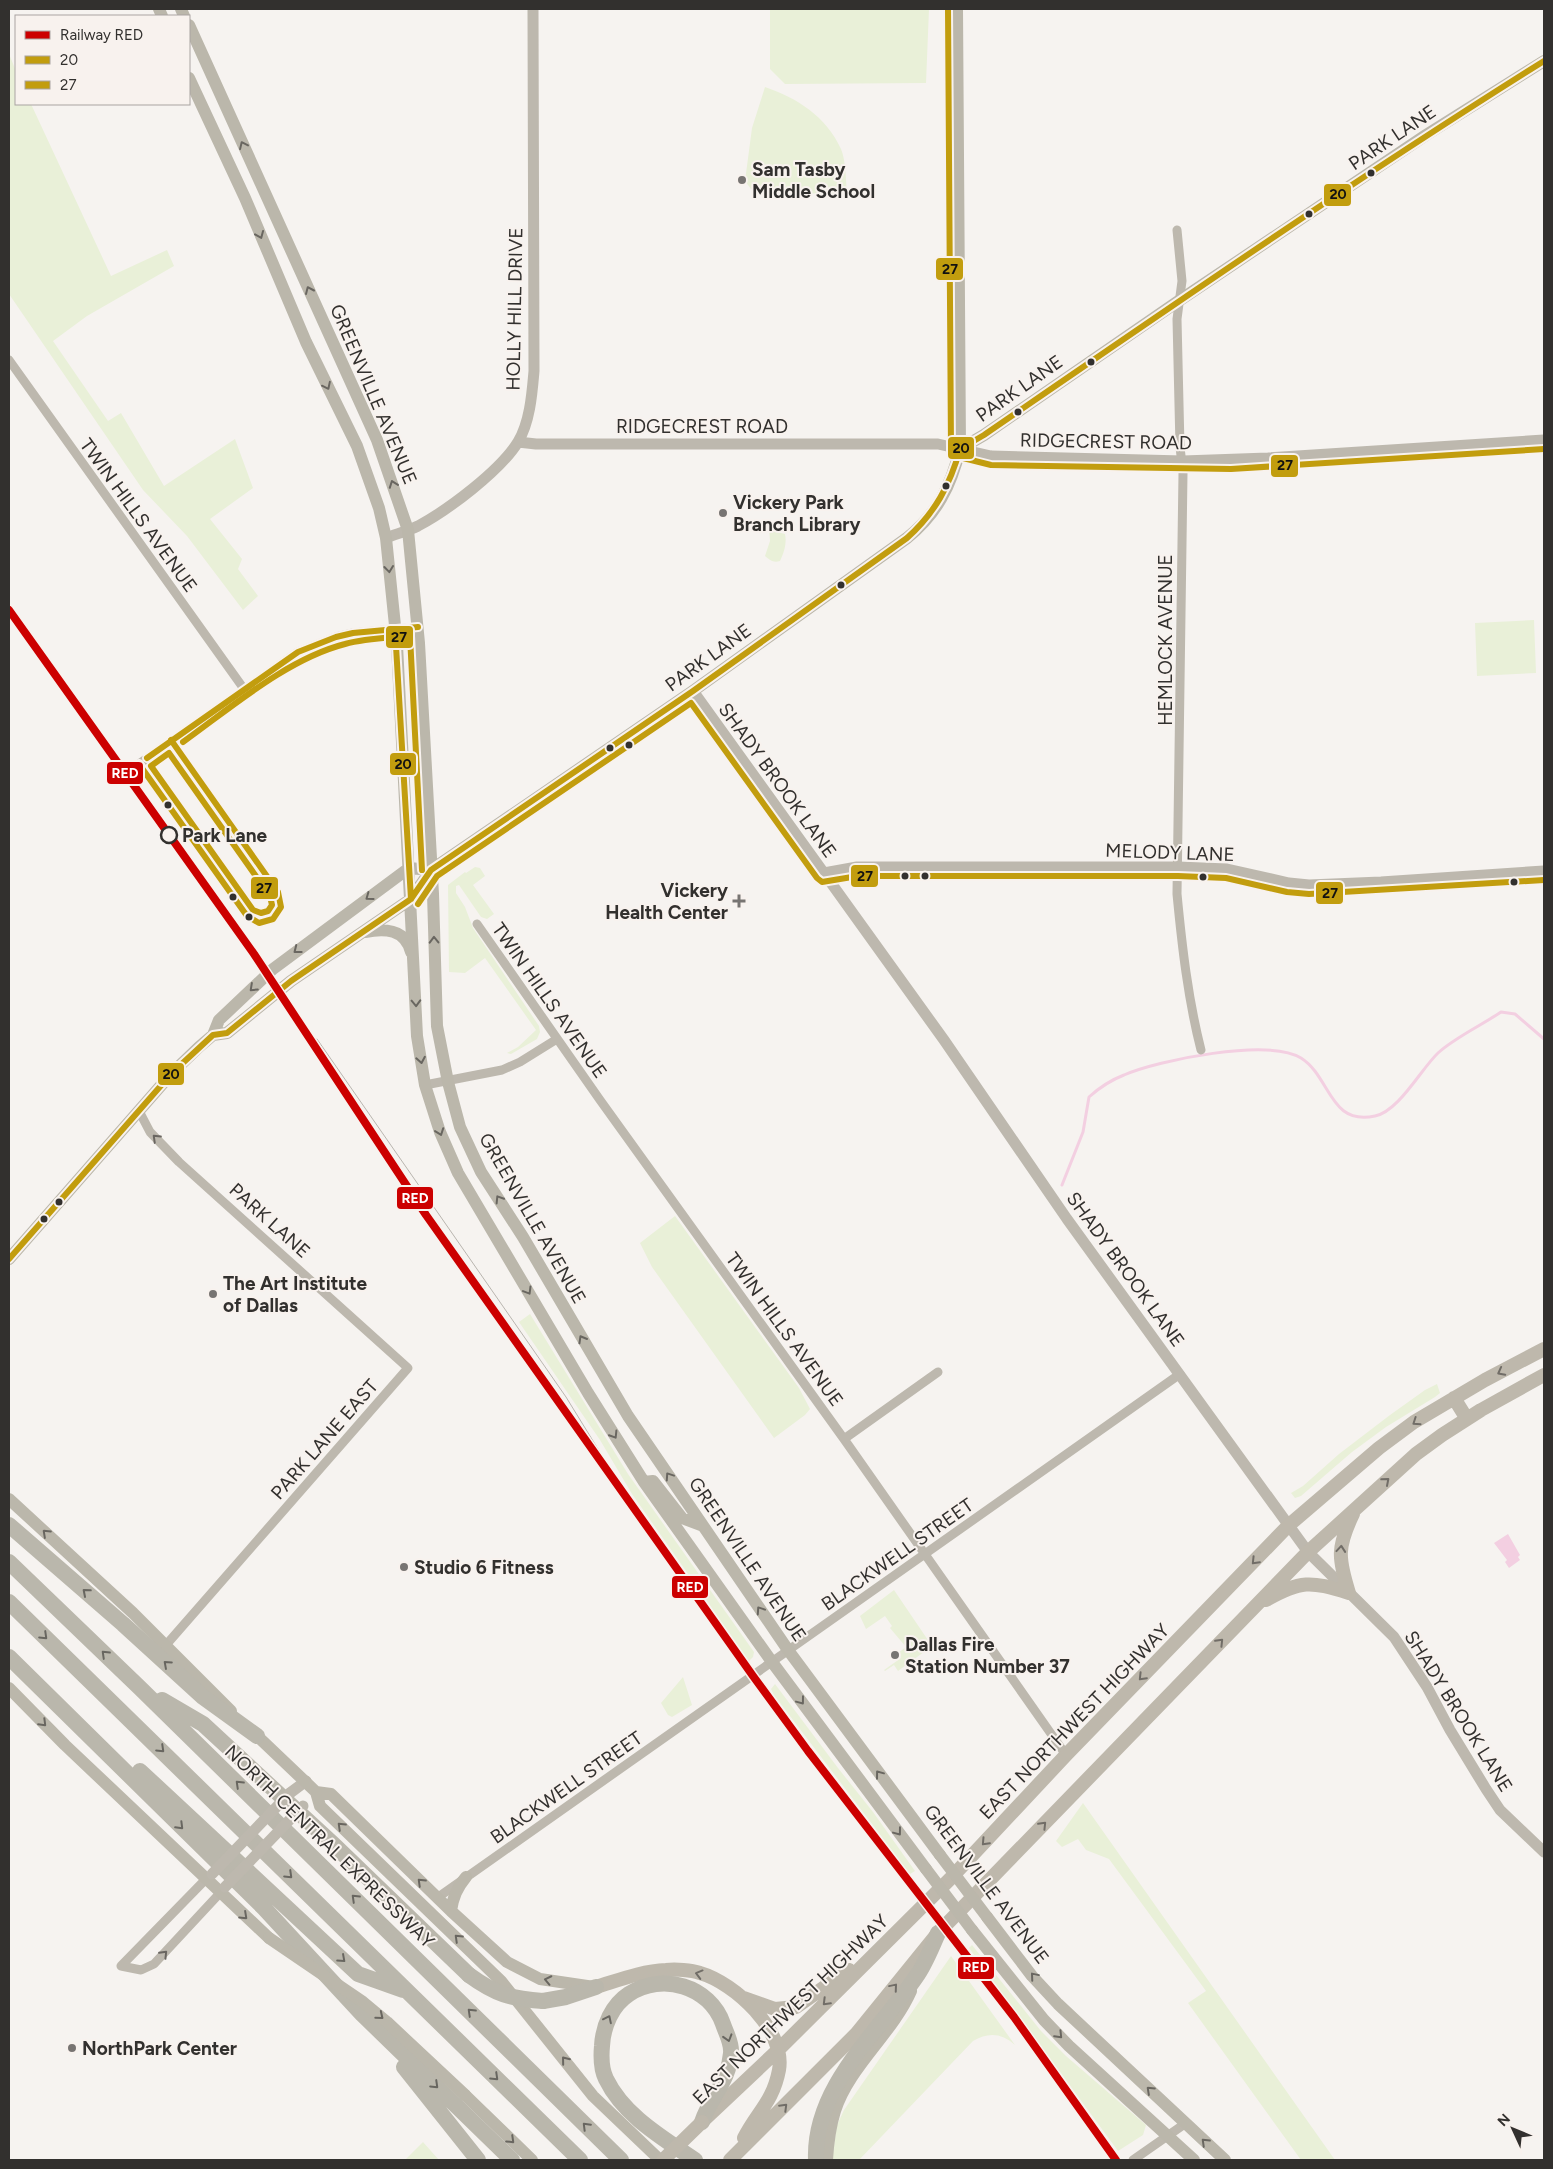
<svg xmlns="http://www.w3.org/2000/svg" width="1553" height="2169" font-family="Figtree,sans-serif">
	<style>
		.green { fill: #e9f0d8 }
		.water { fill: #f3cfe1 }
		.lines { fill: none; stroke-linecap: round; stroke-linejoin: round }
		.stream { stroke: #f3cfe1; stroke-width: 3 }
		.minor { stroke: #bdb8ae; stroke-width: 9 }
		.tertiary { stroke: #bdb8ae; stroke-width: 11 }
		.secondary { stroke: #bbb7ab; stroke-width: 12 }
		.primary { stroke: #beb8ac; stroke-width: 14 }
		.motorway { stroke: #bab7ac; stroke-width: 16 }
		.tram { stroke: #b9b5af; stroke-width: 1 }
		.tertiary-bridge { stroke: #bdb8ae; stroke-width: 11 }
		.secondary-bridge { stroke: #bbb7ab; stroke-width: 12 }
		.primary-bridge { stroke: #beb8ac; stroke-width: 14 }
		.motorway-bridge { stroke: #bab7ac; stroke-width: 16 }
		.bus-1-casing { stroke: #f8f2ee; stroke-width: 10 }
		.bus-2-casing { stroke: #f8f2ee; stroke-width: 10 }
		.bus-1 { stroke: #c29d0e; stroke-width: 6 }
		.bus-2 { stroke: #c29d0e; stroke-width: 6 }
		.rail-1-casing { stroke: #f8f2ee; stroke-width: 11 }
		.rail-1 { stroke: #c00; stroke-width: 8 }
		.oneway { stroke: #696660 }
		.oneway2 { stroke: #6a6661 }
		.oneway3 { stroke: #716d67 }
		.oneway4 { stroke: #686660 }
		.bus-dot { fill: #32302e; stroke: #f8f2ee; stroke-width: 2 }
		.poi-dot { fill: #777472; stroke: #f8f2ee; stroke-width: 2 }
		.stop-dot { fill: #f8f2ee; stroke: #32302e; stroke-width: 2.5 }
		.labels { text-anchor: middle; stroke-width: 4; stroke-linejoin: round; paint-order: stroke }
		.street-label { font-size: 19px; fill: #32302e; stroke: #f8f2ee }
		.poi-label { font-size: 19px; font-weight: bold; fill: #32302e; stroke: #f8f2ee; text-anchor: start }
		.stop-label { font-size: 19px; font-weight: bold; fill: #32302e; stroke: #f8f2ee; text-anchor: start }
		.line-badge { stroke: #f8f2ee; stroke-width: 2 }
		.badge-label { font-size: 14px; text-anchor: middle; font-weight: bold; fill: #fff }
		.pale-badge-label { font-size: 14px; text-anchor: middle; font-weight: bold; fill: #111 }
	</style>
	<rect width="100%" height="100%" fill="#f6f3f0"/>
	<!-- green -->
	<path class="green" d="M770 9H929L926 83 785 84 770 69Z
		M9 54 16 71V104H31L111 276 167 250 174 266 87 316 53 341 108 421 121 413 164 486 235 439 253 488 210 519 242 559 238 569 258 596 243 610 187 536 143 490 9 294Z
		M765 87C797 98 826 116 841 149 846 160 846 183 847 196L751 189 745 181 752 128Z
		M772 527 773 531 785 534C787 543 784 553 780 561 773 563 770 560 765 556L770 541 769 528Z
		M1534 620 1536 673 1477 676 1475 623Z
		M475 867 480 868 485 876 473 885 494 914 487 919 481 917 459 885 456 886V893L465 907 473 928 539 1026 540 1032 537 1039 511 1054 507 1053 518 1047 536 1030 485 958 465 973 449 972 448 885 465 872 466 873Z
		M675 1216 799 1388 810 1409 805 1415 774 1438 652 1267 640 1243Z
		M530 1314 628 1474 754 1652 753 1657 749 1661 632 1494 600 1440 519 1322Z
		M1437 1384 1440 1393 1435 1397 1386 1427 1352 1452 1301 1496 1295 1498 1291 1493 1303 1486 1339 1454 1390 1415 1425 1390Z
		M894 1590 932 1646 898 1671 894 1665 885 1671 884 1670 901 1658 898 1653 906 1647 890 1628 892 1626 885 1616 866 1629 860 1616Z
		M683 1677 692 1705 672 1717 668 1715 661 1703Z
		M775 1684 838 1768 873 1812 915 1871 910 1874 774 1695 771 1689Z
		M1083 1803 1335 2160H1301L1188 2003 1206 1991 1109 1859 1086 1850 1078 1839 1062 1847 1056 1841Z
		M972 1945 1041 2031 1066 2056 1146 2125 1143 2135 1118 2151 969 1948Z
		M951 1956 1015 2045C1002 2033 988 2032 973 2041L859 2160H832L837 2125 844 2110Z
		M423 2142 439 2160H405Z"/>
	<!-- water -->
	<path class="water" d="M1508 1534 1520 1555 1518 1557 1520 1560 1509 1568 1505 1562 1507 1560 1494 1543Z"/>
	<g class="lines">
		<!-- stream -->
		<path class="stream" d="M1062 1185 1083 1132 1089 1097C1099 1088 1111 1080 1124 1075 1158 1060 1268 1038 1301 1058 1331 1077 1329 1126 1375 1116 1399 1111 1421 1069 1438 1053 1454 1038 1482 1025 1501 1012L1515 1014 1544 1039"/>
		<!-- minor -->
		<path class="minor" d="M1177 230 1182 281 1177 319 1180 447 1183 473 1177 894C1182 946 1188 999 1201 1050
			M9 360 244 689
			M139 764 298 652 336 637 353 633 418 627
			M477 924 600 1100 844 1439 1066 1755
			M425 1085 502 1070 520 1062 557 1039
			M139 1111 150 1132 179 1162 408 1368 166 1645
			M844 1439 938 1372
			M437 1898 1180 1374
			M121 1966 141 1970 154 1964 220 1893
			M121 1966 206 1879
			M1133 2160 1186 2123"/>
		<!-- tertiary -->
		<path class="tertiary" d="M518 442 536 444H938L991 456 1183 461 1268 458 1544 440
			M386 538C396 534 408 531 418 526 448 510 500 471 518 442 530 422 532 394 534 371L533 9
			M693 691 944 1040 1067 1219 1308 1552 1394 1637 1427 1687 1450 1730 1486 1789 1500 1810 1544 1852
			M824 873 857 867H1178L1227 869 1289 883 1309 885 1381 882 1544 871
			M290 1793 306 1781"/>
		<!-- secondary -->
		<path class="secondary" d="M159 9 162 16
			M181 9 184 16
			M189 25 377 440 408 530 419 643 433 894 437 1026 448 1082 460 1127 481 1172 523 1237 628 1416 788 1650 940 1855
			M189 78 245 198 306 342 357 446 379 508 386 538 397 645 417 1036 425 1085 440 1132 458 1173 588 1393 644 1482 772 1662 926 1869
			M960 449 984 435 1180 300 1426 135 1544 61
			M365 932C385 928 405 929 411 952
			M213 1035 219 1020 273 969 409 868 431 870
			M9 1259 172 1073 199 1047 213 1035 227 1033 291 981 411 899 431 870 693 691 907 538C937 514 951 486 960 449L957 9
			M644 1482 653 1481 682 1518 703 1526
			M9 1499 133 1613 231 1711
			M9 1688 65 1745 269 1938
			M251 1730 316 1792 320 1806 501 1981 593 2096 660 2160
			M316 1792 331 1794 451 1911 507 1962 540 1979 594 1987
			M451 1911C453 1897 457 1888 466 1877
			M987 1917 1032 1976 1058 2004 1225 2160
			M972 1930 1044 2020 1069 2046 1194 2160
			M465 2095 532 2160
			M827 2160C828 2143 830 2127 835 2111 849 2067 892 2034 911 1991"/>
		<!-- primary -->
		<path class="primary" d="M1454 1398 1467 1419
			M1349 1593C1338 1558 1337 1547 1353 1514
			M1266 1600C1301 1580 1310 1581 1349 1593
			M596 1987C619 1980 642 1971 666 1970 676 1969 691 1970 700 1973 735 1983 786 2031 779 2070 773 2102 757 2112 744 2138
			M744 1998 775 2009 796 2007 849 1970
			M705 2119 777 2051 950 1879 1066 1755 1289 1525 1379 1448 1414 1422 1485 1380 1544 1349
			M730 2160 857 2033 938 1933 1308 1552 1416 1454 1442 1435 1481 1410 1544 1375"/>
		<!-- motorway -->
		<path class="motorway" d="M9 1525 123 1624 203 1697 257 1736
			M9 1562 140 1688 621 2160
			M9 1602 580 2160
			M9 1657 264 1908 362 2014 512 2160
			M162 1700 203 1724 334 1845 469 1975
			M140 1771 358 1974 403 1990
			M543 2001 566 1997 596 1987
			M404 2067 478 2160
			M695 2160C663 2138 624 2116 606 2079 601 2069 601 2057 602 2046 603 2026 612 2005 629 1994 662 1972 710 1986 723 2024 726 2033 732 2043 731 2053 729 2081 711 2096 702 2122
			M816 2160C813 2086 880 2031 918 1974 926 1962 932 1947 938 1933"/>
		<!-- tram -->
		<path class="tram" d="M317 1039 566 1397 638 1514"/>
		<!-- tertiary-bridge -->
		<path class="tertiary-bridge" d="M212 1874 290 1793
			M225 1887 303 1806"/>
		<!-- secondary-bridge -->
		<path class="secondary-bridge" d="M940 1855 987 1917
			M926 1869 972 1930
			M269 1938 363 2002 387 2022 465 2095"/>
		<!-- primary-bridge -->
		<path class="primary-bridge" d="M663 2160 702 2122"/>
		<!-- motorway-bridge -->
		<path class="motorway-bridge" d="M469 1975C495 1994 511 1999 543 2001"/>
		<!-- bus-1 casing -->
		<g class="bus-1-casing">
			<path id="bus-1" d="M395 629 411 899
				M147 758 298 652 336 637 353 633 418 627
				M139 764 247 916 259 923 273 919 281 907 278 892 171 740
				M9 1259 172 1073 213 1035 227 1033 291 981 411 899 431 870 693 691 907 538C935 513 950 485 960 449L984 435C1169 308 1354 180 1544 61"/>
		</g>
		<!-- bus-2 casing -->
		<g class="bus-2-casing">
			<path id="bus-2" d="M948 9 951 449 955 456 991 465 1231 469 1544 449
				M183 742C232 707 287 659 345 644 366 638 388 638 410 636L422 870
				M169 753 270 896 272 905 268 911 261 913 253 910 151 766Z
				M418 904 437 876 691 703 817 878 822 882 858 876H1178L1226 878 1287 892 1309 894 1544 880"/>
		</g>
		<!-- bus-1 -->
		<use href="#bus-1" class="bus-1"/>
		<!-- bus-2 -->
		<use href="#bus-2" class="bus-2"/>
		<!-- rail-1 casing -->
		<g class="rail-1-casing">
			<path id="rail-1" d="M9 610 254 954 426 1215 753 1676 808 1751 1014 2017 1116 2160"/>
		</g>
		<!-- rail-1 -->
		<use href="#rail-1" class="rail-1"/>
	</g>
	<!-- one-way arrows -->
	<defs><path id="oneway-chevron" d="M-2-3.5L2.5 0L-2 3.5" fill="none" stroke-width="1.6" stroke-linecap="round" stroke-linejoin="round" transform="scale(1.25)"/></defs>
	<g class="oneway">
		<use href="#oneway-chevron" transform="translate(243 145) rotate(-115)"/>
		<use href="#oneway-chevron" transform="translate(260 235) rotate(67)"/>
		<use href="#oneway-chevron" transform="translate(309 290) rotate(-114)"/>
		<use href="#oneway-chevron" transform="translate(327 386) rotate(64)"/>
		<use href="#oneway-chevron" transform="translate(393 484) rotate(-110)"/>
		<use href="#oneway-chevron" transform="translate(389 569) rotate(83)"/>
		<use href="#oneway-chevron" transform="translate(369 897) rotate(144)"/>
		<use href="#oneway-chevron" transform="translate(434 940) rotate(-91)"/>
		<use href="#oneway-chevron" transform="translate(297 950) rotate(142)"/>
		<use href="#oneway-chevron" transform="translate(253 988) rotate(137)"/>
		<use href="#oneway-chevron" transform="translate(416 1003) rotate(88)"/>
		<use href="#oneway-chevron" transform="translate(421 1060) rotate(80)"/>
		<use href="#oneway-chevron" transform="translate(440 1132) rotate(70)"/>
		<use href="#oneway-chevron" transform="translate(499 1199) rotate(-122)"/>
		<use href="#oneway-chevron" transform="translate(528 1291) rotate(59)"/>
		<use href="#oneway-chevron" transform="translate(582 1339) rotate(-120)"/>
		<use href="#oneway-chevron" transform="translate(614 1435) rotate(58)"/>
		<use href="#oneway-chevron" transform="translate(669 1476) rotate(-124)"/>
		<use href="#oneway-chevron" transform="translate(46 1533) rotate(-137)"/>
		<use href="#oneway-chevron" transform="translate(760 1610) rotate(-124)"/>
		<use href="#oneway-chevron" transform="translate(801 1701) rotate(53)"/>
		<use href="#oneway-chevron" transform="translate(43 1723) rotate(45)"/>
		<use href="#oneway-chevron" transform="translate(879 1774) rotate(-127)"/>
		<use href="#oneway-chevron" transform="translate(341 1826) rotate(-136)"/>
		<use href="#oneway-chevron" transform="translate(898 1832) rotate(53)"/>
		<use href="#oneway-chevron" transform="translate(421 1882) rotate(-136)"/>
		<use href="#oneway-chevron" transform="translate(244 1916) rotate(43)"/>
		<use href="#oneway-chevron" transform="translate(458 1938) rotate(-136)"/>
		<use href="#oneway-chevron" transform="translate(1034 1976) rotate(-130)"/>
		<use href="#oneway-chevron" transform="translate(548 1980) rotate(-168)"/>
		<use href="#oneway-chevron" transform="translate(380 2016) rotate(39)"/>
		<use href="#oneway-chevron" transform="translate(1059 2035) rotate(46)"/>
		<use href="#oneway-chevron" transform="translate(565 2060) rotate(-129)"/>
		<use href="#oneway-chevron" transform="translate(1150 2090) rotate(-137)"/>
		<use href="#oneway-chevron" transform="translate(511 2140) rotate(44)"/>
		<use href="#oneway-chevron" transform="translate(1205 2142) rotate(-136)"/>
	</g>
	<g class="oneway2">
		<use href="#oneway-chevron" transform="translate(156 1138) rotate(-136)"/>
		<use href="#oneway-chevron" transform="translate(164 1954) rotate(-46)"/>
	</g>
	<g class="oneway3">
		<use href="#oneway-chevron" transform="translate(1501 1372) rotate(152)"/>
		<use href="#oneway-chevron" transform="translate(1416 1422) rotate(146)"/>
		<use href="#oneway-chevron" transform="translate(1386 1481) rotate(-41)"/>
		<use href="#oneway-chevron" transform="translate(1341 1549) rotate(-85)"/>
		<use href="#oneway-chevron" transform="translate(1255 1561) rotate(134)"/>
		<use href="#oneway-chevron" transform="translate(1220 1642) rotate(-46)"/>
		<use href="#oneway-chevron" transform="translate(1142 1677) rotate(134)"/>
		<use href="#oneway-chevron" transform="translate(1043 1825) rotate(-46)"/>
		<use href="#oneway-chevron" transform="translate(985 1842) rotate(133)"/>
		<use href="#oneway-chevron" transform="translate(699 1974) rotate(-165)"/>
		<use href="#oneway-chevron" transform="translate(894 1987) rotate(-50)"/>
		<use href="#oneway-chevron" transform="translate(826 2002) rotate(135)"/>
		<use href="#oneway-chevron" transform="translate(784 2107) rotate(-45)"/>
	</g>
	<g class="oneway4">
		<use href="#oneway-chevron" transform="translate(86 1592) rotate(-139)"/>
		<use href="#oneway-chevron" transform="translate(44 1636) rotate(44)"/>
		<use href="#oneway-chevron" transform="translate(105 1654) rotate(-136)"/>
		<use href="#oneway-chevron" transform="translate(167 1664) rotate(-138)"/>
		<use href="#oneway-chevron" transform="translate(161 1749) rotate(44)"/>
		<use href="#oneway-chevron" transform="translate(239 1784) rotate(-136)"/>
		<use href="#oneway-chevron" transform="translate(180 1826) rotate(45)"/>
		<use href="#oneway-chevron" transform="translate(289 1875) rotate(44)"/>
		<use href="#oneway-chevron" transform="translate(355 1898) rotate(-136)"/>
		<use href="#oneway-chevron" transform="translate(342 1959) rotate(42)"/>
		<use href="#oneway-chevron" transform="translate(471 2012) rotate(-136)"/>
		<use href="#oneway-chevron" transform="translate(608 2019) rotate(-64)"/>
		<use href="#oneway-chevron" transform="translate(728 2038) rotate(73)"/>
		<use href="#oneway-chevron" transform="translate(495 2077) rotate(44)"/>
		<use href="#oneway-chevron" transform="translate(435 2085) rotate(44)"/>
		<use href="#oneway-chevron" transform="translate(586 2126) rotate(-135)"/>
	</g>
	<!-- markers -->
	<g class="bus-dot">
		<circle cx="1371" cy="173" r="4.5"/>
		<circle cx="1309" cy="214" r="4.5"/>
		<circle cx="1091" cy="362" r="4.5"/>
		<circle cx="1018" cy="412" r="4.5"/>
		<circle cx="946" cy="486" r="4.5"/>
		<circle cx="841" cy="585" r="4.5"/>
		<circle cx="629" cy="745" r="4.5"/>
		<circle cx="610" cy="748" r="4.5"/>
		<circle cx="168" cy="805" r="4.5"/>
		<circle cx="905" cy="876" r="4.5"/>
		<circle cx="925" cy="876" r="4.5"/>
		<circle cx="1203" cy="877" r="4.5"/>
		<circle cx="1514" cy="882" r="4.5"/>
		<circle cx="233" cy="897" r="4.5"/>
		<circle cx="249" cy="917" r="4.5"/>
		<circle cx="59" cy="1202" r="4.5"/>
		<circle cx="44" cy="1219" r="4.5"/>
	</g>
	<g class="poi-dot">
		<circle cx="742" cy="180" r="5"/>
		<circle cx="723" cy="513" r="5"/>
		<path d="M736.5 893.5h5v5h5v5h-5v5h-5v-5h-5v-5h5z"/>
		<circle cx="213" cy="1294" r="5"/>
		<circle cx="404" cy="1567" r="5"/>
		<circle cx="895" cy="1655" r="5"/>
		<circle cx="72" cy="2048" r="5"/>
	</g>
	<circle class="stop-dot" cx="169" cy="835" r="8"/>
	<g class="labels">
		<!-- street labels -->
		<g class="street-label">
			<text transform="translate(1392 137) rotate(-34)" y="7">PARK LANE</text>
			<text transform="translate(514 309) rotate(-89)" y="7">HOLLY HILL DRIVE</text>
			<text transform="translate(1019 388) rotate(-35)" y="7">PARK LANE</text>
			<text transform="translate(374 394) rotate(67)" y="7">GREENVILLE AVENUE</text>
			<text x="702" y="433">RIDGECREST ROAD</text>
			<text transform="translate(1106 441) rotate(1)" y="7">RIDGECREST ROAD</text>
			<text transform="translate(139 515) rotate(54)" y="7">TWIN HILLS AVENUE</text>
			<text transform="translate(1165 640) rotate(-90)" y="7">HEMLOCK AVENUE</text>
			<text transform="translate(708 657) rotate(-36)" y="7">PARK LANE</text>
			<text transform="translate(778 780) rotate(54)" y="7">SHADY BROOK LANE</text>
			<text transform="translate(1170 852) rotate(2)" y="7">MELODY LANE</text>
			<text transform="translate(550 1000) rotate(55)" y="7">TWIN HILLS AVENUE</text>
			<text transform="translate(533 1218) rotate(60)" y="7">GREENVILLE AVENUE</text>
			<text transform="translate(270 1220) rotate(42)" y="7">PARK LANE</text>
			<text transform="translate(1126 1269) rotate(54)" y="7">SHADY BROOK LANE</text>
			<text transform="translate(785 1329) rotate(54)" y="7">TWIN HILLS AVENUE</text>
			<text transform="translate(324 1439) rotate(-49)" y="7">PARK LANE EAST</text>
			<text transform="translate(897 1554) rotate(-35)" y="7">BLACKWELL STREET</text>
			<text transform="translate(748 1559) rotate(56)" y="7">GREENVILLE AVENUE</text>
			<text transform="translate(1459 1711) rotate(58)" y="7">SHADY BROOK LANE</text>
			<text transform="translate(1074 1721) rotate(-46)" y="7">EAST NORTHWEST HIGHWAY</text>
			<text transform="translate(566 1787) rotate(-35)" y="7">BLACKWELL STREET</text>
			<text transform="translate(330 1846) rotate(44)" y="7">NORTH CENTRAL EXPRESSWAY</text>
			<text transform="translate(987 1884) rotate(53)" y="7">GREENVILLE AVENUE</text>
			<text transform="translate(790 2009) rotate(-44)" y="7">EAST NORTHWEST HIGHWAY</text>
		</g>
		<!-- poi labels -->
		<g class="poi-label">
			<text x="752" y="176">Sam Tasby<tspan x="752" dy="22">Middle School</tspan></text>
			<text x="733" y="509">Vickery Park<tspan x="733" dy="22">Branch Library</tspan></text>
			<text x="728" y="897" text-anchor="end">Vickery<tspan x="728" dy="22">Health Center</tspan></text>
			<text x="223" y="1290">The Art Institute<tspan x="223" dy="22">of Dallas</tspan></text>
			<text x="414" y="1574">Studio 6 Fitness</text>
			<text x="905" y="1651">Dallas Fire<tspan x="905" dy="22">Station Number 37</tspan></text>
			<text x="82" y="2055">NorthPark Center</text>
		</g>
		<!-- stop labels -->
		<g class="stop-label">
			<text x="182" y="842">Park Lane</text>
		</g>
	</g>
	<g class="line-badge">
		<rect x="1323" y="183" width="29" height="24" rx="5" fill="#c29d0e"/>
		<rect x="935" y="257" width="29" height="24" rx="5" fill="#c29d0e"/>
		<rect x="947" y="436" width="28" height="24" rx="5" fill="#c29d0e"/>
		<rect x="1270" y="454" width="29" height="24" rx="5" fill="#c29d0e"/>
		<rect x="385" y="625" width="29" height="24" rx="5" fill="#c29d0e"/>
		<rect x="389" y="752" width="28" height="24" rx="5" fill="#c29d0e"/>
		<rect x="106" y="761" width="38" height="24" rx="5" fill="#c00"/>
		<rect x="850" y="864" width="29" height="24" rx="5" fill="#c29d0e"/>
		<rect x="250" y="876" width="29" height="24" rx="5" fill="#c29d0e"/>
		<rect x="1315" y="881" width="29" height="24" rx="5" fill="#c29d0e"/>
		<rect x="157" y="1062" width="28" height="24" rx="5" fill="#c29d0e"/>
		<rect x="396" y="1186" width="38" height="24" rx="5" fill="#c00"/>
		<rect x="671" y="1575" width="38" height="24" rx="5" fill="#c00"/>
		<rect x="957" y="1956" width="38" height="24" rx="5" fill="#c00"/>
	</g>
	<g class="badge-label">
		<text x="125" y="778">RED</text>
		<text x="415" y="1203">RED</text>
		<text x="690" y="1592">RED</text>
		<text x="976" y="1972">RED</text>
	</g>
	<g class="pale-badge-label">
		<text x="1338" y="199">20</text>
		<text x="950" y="274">27</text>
		<text x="961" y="453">20</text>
		<text x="1285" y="470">27</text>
		<text x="399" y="642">27</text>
		<text x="403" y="769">20</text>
		<text x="865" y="881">27</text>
		<text x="264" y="893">27</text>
		<text x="1330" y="898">27</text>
		<text x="171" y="1079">20</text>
	</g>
	<!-- border -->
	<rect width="1553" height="2169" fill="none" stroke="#32302e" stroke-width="20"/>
	<!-- legend -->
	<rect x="15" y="15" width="175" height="90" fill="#f8f2ee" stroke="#a9a4a1"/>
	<rect x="25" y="31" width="25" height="8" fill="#cc0000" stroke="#a9a4a1"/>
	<text x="60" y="40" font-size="15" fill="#32302e">Railway RED</text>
	<rect x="25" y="56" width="25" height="8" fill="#c29d0e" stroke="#a9a4a1"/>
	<text x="60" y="65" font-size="15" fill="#32302e">20</text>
	<rect x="25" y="81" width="25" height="8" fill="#c29d0e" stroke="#a9a4a1"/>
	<text x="60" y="90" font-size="15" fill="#32302e">27</text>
	<!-- north arrow -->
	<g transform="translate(1513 2129) rotate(314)" stroke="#f8f2ee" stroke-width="4" paint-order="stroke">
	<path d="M0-4L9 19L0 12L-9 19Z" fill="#32302e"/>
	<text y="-8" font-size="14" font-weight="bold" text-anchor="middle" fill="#32302e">N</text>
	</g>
</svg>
